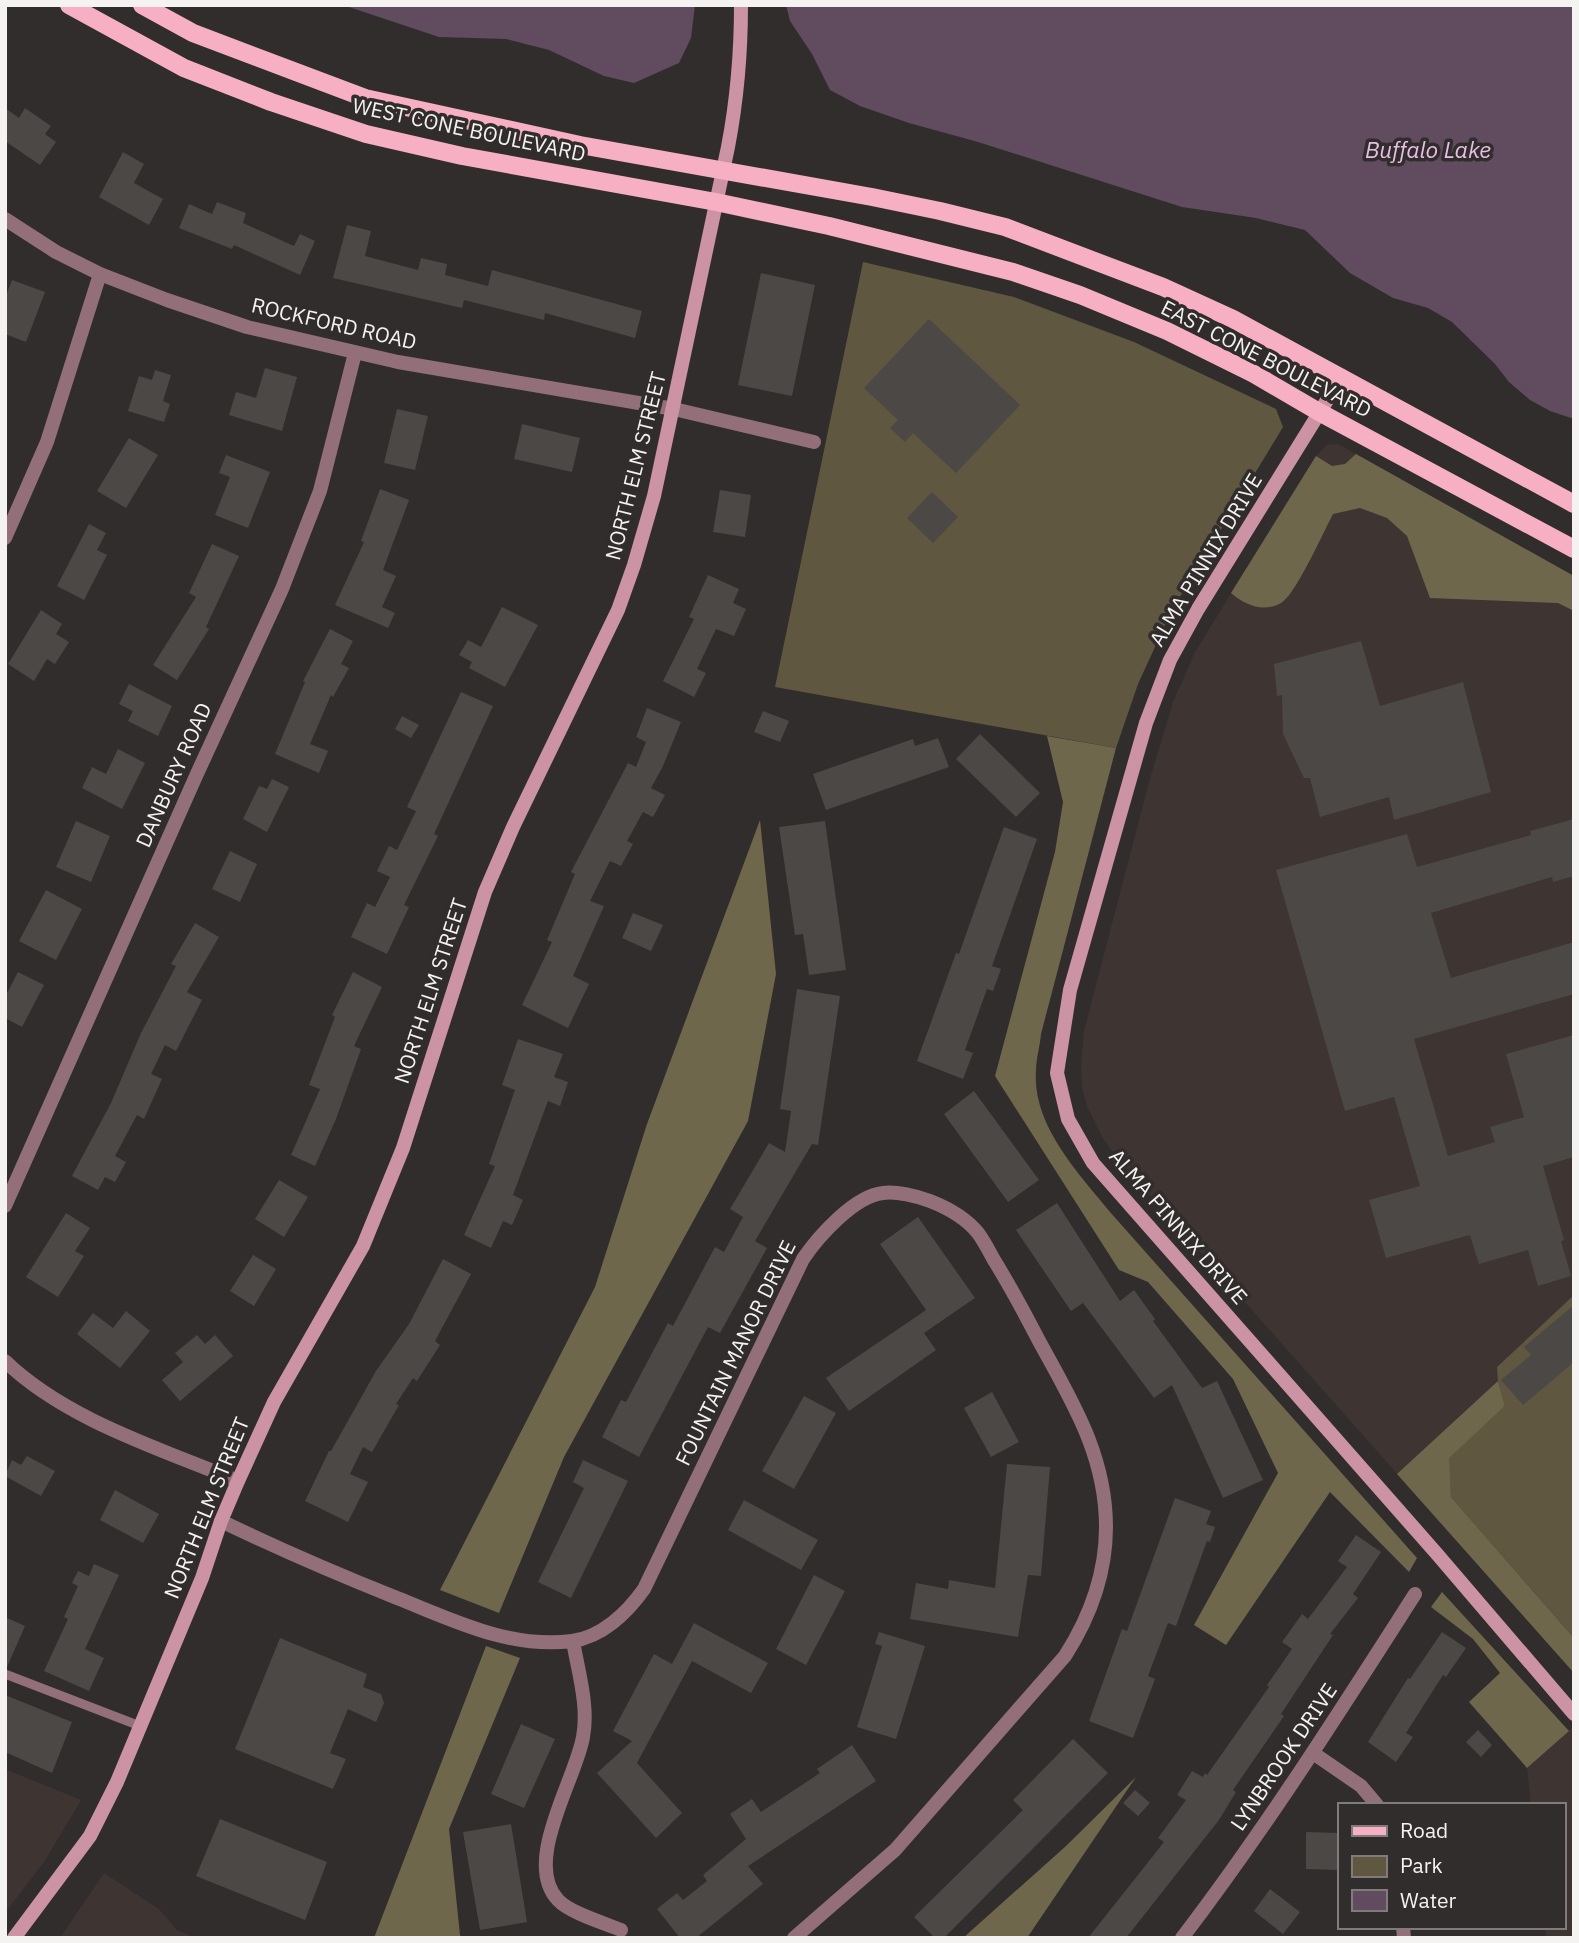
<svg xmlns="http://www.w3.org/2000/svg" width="1579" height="1943" font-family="'IBM Plex Sans',sans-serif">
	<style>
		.built { fill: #3e3432 }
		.green { fill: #5f573f }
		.forest { fill: #6f674b }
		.water { fill: #614b5f }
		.building { fill: #4b4846 }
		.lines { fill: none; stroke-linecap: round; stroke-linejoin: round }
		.lane { stroke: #926f79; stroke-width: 9 }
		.street { stroke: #926f79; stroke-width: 14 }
		.secondary { stroke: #cb93a3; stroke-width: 14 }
		.primary { stroke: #f7afc4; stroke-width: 18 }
		.labels { text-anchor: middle; stroke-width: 7; stroke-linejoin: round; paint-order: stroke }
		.street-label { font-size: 21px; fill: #f5f2f2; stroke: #302d2c }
		.water-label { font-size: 23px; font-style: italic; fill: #e9bde5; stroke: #302d2c }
	</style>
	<rect width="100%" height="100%" fill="#302d2c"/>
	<!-- built -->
	<path class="built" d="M1338 444 1574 576V1673L1116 1157 1102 1137 1087 1106 1082 1088 1081 1066 1084 1031 1149 782 1173 702 1195 652 1316 456 1327 445Z
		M1574 1726V1938H1546L1545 1927H1563V1805H1531L1527 1768Z
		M5 1769 81 1800 44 1862 5 1913Z
		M104 1873 159 1909 177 1930 196 1938H60Z"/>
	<!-- green -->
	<path class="green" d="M863 262 1014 297 1134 342 1276 409 1283 427 1172 610 1138 684 1116 748 775 687Z
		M1574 1295V1638L1451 1497 1448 1458 1505 1406 1498 1381 1497 1367Z"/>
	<!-- forest -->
	<path class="forest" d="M1356 454 1574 576V611L1558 603 1430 598 1407 536 1387 518 1360 508 1333 514C1324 531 1295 596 1281 603 1263 613 1245 605 1231 593L1316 456 1332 466 1345 464Z
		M1047 736 1116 748 1041 1034C1040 1046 1036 1059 1036 1071 1032 1125 1079 1174 1110 1212L1417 1558 1409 1572 1330 1492 1226 1645 1194 1625 1278 1473 1233 1379 1148 1282 1119 1270 995 1076 1055 852 1063 802Z
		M760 820 776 974 748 1121 564 1457 499 1613 440 1590 595 1287 647 1124Z
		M1498 1381 1505 1406 1449 1458 1451 1497 1574 1638V1673L1397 1474Z
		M1442 1592 1569 1731 1527 1768 1469 1702 1500 1673 1473 1639 1431 1607Z
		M486 1646 520 1658 449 1829 460 1935 462 1938H374Z
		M1136 1777 1027 1938H963L1066 1846Z"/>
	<!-- water -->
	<path class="water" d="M343 5H695L691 38 679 63 634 83 604 76 549 50 506 39 439 37Z
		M786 5H1574V419L1550 411 1530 400 1509 382 1495 364 1452 322 1428 308 1393 298 1350 273 1305 230 1256 218 1182 207 978 142 909 123 860 106 830 90 812 54 790 21Z"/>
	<!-- building -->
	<path class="building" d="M5 108 19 118 25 108 51 126 45 134 56 142 40 165 5 141Z
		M123 152 144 164 134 183 163 199 149 225 99 197Z
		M217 202 246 213 243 223 294 246 300 234 315 241 300 275 234 245 232 249 179 228 189 204 212 214Z
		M347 225 371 231 365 256 418 270 421 258 447 264 445 275 488 286 492 270 642 311 635 338 545 313 544 320 464 300 462 308 333 278Z
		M761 273 815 285 792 396 738 385Z
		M12 280 45 292 26 342 5 334V298Z
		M929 319 1020 405 956 473 913 433 905 442 890 428 898 420 864 388Z
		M265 368 297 377 282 431 229 415 236 392 256 398Z
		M155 370 171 375 163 401 170 404 164 422 128 411 139 376 152 380Z
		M397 409 428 416 415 470 384 463Z
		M522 424 580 438 572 472 514 459Z
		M129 438 158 455 126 508 97 491Z
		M226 455 270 472 248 528 215 515 230 477 219 473Z
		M380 489 409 500 383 570 396 576 382 607 395 613 388 628 335 605 364 542 361 541Z
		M720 490 751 495 745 537 713 532Z
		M932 492 958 517 933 543 907 518Z
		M89 524 106 533 97 550 107 555 84 600 57 586Z
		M212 544 239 556 206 627 209 629 177 680 153 665 196 597 189 593Z
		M708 575 739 589 733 603 746 609 734 636 716 629 697 669 706 673 694 697 663 681 694 619 689 617Z
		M502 607 538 625 505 687 469 668 472 662 459 655 468 640 481 647Z
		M41 610 62 624 56 634 69 642 55 664 47 659 34 681 8 664Z
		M330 629 353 641 341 664 349 668 333 697 331 695 310 744 328 751 319 773 275 754 305 682 303 681Z
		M1361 641 1380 706 1463 682 1491 792 1394 820 1389 797 1320 817 1310 778H1304L1283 734 1282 695 1277 696 1274 664Z
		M129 684 172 706 158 736 128 721 133 711 119 704Z
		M461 692 493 706 434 834 438 836 404 905 409 907 387 954 351 937 367 903 375 907 390 877 377 871 389 846 397 850 416 811 407 807Z
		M647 708 681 722 663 766 651 788 665 795 653 817 643 812 627 841 633 844 621 866 610 861 590 901 604 906 573 976 589 984 568 1028 522 1005 552 942 547 940 575 874 571 872 628 763 636 767 646 742 636 737Z
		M763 711 789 721 780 742 754 732Z
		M402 716 419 725 411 738 395 729Z
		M980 734 1040 793 1016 817 956 759Z
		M938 738 949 767 826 810 813 774 913 739 915 746Z
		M118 749 145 763 122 809 82 788 92 767 106 774Z
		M272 779 289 787 267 832 243 819 259 786 267 789Z
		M1574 819V876L1553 882 1552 877 1431 913 1451 978 1574 942V994L1414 1039 1448 1156 1495 1142 1490 1127 1524 1117 1506 1054 1574 1035V1157L1543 1166 1564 1240 1561 1241 1571 1276 1538 1286 1528 1250 1479 1264 1470 1235 1386 1258 1369 1200 1420 1186 1394 1097 1345 1111 1276 870 1407 834 1417 867 1531 835 1530 831Z
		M76 821 110 836 91 882 56 867Z
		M825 821 846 970 809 975 803 934 795 935 779 827Z
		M1004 827 1037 839 992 966 1001 969 993 991 987 989 965 1050 973 1053 963 1079 917 1061 956 953 959 954Z
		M230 851 257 864 240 902 212 889Z
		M46 890 82 909 56 960 19 941Z
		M633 913 663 925 651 951 622 938Z
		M195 923 219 937 187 992 202 1000 176 1051 165 1045 151 1074 162 1079 144 1119 137 1115 115 1156 126 1162 115 1182 105 1177 98 1190 72 1176 111 1103 141 1033 176 966 171 964Z
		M18 972 44 985 22 1027 5 1018V997Z
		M353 972 382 987 354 1046 361 1049 336 1119 315 1166 291 1155 320 1089 309 1085 335 1017 332 1015Z
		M797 989 840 996 818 1145 812 1144 755 1241 767 1248 720 1333 708 1327 639 1457 602 1437 621 1400 626 1402 668 1323 673 1326 715 1247 724 1252 743 1217 730 1209 769 1143 785 1152 791 1111 780 1109Z
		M518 1039 563 1054 554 1077 568 1082 560 1106 548 1101 513 1195 523 1200 512 1225 503 1221 491 1248 464 1235 495 1166 489 1164 515 1090 502 1085Z
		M974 1091 1039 1180 1008 1202 944 1114Z
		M279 1180 308 1197 284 1237 255 1219Z
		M1057 1203 1120 1301 1134 1290 1155 1319 1153 1321 1202 1388 1217 1381 1263 1480 1223 1498 1172 1385 1154 1398 1083 1303 1071 1311 1016 1230Z
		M66 1213 90 1228 75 1251 84 1256 58 1297 26 1277Z
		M918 1217 975 1298 924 1333 936 1350 849 1411 826 1378 926 1310 880 1244Z
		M253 1255 276 1269 254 1306 230 1291Z
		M443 1259 471 1274 435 1341 440 1345 417 1381 413 1378 396 1404 399 1405 372 1452 363 1447 350 1474 368 1482 348 1522 305 1501 329 1451H331L376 1371 409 1324Z
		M1574 1305V1362L1523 1405 1501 1380 1531 1355 1524 1347Z
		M126 1311 150 1331 120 1368 77 1334 93 1313 113 1328Z
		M197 1335 205 1344 215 1335 233 1356 180 1401 162 1380 183 1362 175 1353Z
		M992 1392 1019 1442 991 1457 964 1408Z
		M804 1396 836 1413 794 1489 762 1471Z
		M27 1456 55 1471 41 1496 5 1476 12 1460 21 1465Z
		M583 1460 628 1481 571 1598 538 1582 584 1488 573 1482Z
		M1007 1464 1050 1467 1041 1576 1028 1575 1018 1637 910 1619 916 1583 948 1589 949 1580 995 1588Z
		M115 1490 159 1514 143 1543 100 1520Z
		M1175 1498 1211 1511 1206 1524 1215 1527 1210 1542 1207 1541 1176 1626 1168 1623 1148 1676 1155 1679 1133 1738 1089 1721 1122 1629 1127 1631Z
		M744 1500 818 1540 801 1570 728 1530Z
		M1356 1535 1381 1552 1353 1594 1358 1598 1330 1634 1333 1635 1281 1714 1284 1716 1233 1790 1236 1792 1219 1820 1126 1938H1088L1164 1842 1158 1838 1186 1800 1177 1795 1192 1771 1203 1777 1205 1773 1207 1775 1269 1687 1267 1685 1292 1649 1282 1642 1302 1614 1308 1619 1347 1567 1338 1561Z
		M94 1564 119 1575 85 1649 104 1658 89 1691 44 1671 68 1619 64 1617 78 1586 72 1583 78 1571 89 1576Z
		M814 1575 845 1591 806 1665 776 1649Z
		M5 1617 25 1626 7 1667H5Z
		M694 1623 768 1663 751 1693 692 1661 637 1763 682 1813 656 1838 597 1773 632 1741 613 1731 654 1654 672 1664Z
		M879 1632 925 1646 896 1739 857 1727 882 1646 875 1644Z
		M1442 1632 1466 1648 1446 1677 1443 1675 1406 1733 1413 1737 1396 1762 1368 1742 1408 1678 1410 1679Z
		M280 1638 367 1674 363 1687 381 1694 384 1703 376 1722 348 1709 330 1753 346 1759 333 1789 235 1749Z
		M5 1695 72 1722 52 1773 5 1752Z
		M521 1724 555 1739 524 1808 491 1794Z
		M1478 1730 1492 1745 1481 1757 1466 1742Z
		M1073 1739 1108 1773 944 1938H935L914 1917 1023 1810 1013 1800Z
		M852 1745 876 1781 748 1866 763 1884 696 1938H680L657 1909 677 1893 683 1900 707 1881 703 1875 746 1839 730 1814 752 1799 761 1812 820 1773 817 1769Z
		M1135 1790 1150 1803 1138 1816 1123 1803Z
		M220 1819 327 1862 305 1920 196 1876Z
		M511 1824 527 1922 480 1930 463 1832Z
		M1306 1832 1339 1833V1870L1306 1869Z
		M1270 1889 1300 1912 1283 1934 1254 1911Z"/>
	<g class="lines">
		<!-- lane -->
		<path class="lane" d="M5 1674 140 1726"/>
		<!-- street -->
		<path class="street" d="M5 219 56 252 100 274 167 300 247 327 398 362 674 409 814 442
			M5 538 47 442 100 274
			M5 1206 196 776 282 589 320 491 355 353
			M5 1361C66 1420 161 1449 238 1481
			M221 1521C279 1549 337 1574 397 1598 453 1620 509 1649 572 1641 602 1637 627 1613 644 1589L803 1259C818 1237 854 1196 883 1193 896 1191 917 1196 930 1201 948 1208 965 1217 978 1233 984 1241 989 1251 994 1260 1010 1286 1024 1312 1038 1339 1071 1400 1106 1454 1106 1527 1106 1574 1090 1617 1065 1656L895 1850 794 1938
			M573 1641C578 1671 589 1706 583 1737 576 1779 522 1862 558 1900 570 1913 604 1923 621 1930
			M1313 1753 1361 1786 1377 1805
			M1403 1927 1404 1938
			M1182 1938C1266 1828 1340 1711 1415 1594"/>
		<!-- secondary -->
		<path class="secondary" d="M1342 376 1198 609 1170 660 1146 723 1070 990 1057 1073 1068 1119 1093 1163 1437 1554 1574 1714
			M14 1938 90 1836 117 1782 202 1578 221 1521 238 1481 274 1402 363 1246 403 1148 485 892 513 827 618 610 634 565 654 496 728 147C737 100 741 53 741 5"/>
		<!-- primary -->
		<path class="primary" d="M69 5 184 68 271 102 366 134 462 156 716 202 829 226 1013 272 1080 295 1167 331 1254 374 1319 412 1574 549
			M142 5 193 33 365 98 580 145 872 197 940 211 1005 227 1163 287 1233 319 1574 504"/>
	</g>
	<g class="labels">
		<!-- street labels -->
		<g class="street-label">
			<text transform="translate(469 130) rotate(12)" y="7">WEST CONE BOULEVARD</text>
			<text transform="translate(334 324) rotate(13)" y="7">ROCKFORD ROAD</text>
			<text transform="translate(1266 359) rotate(27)" y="7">EAST CONE BOULEVARD</text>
			<text transform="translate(636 466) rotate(-76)" y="7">NORTH ELM STREET</text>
			<text transform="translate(1206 560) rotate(-59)" y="7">ALMA PINNIX DRIVE</text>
			<text transform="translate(174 775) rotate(-66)" y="7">DANBURY ROAD</text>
			<text transform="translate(431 991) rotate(-72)" y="7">NORTH ELM STREET</text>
			<text transform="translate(1178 1227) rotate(49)" y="7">ALMA PINNIX DRIVE</text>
			<text transform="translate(736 1353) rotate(-64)" y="7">FOUNTAIN MANOR DRIVE</text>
			<text transform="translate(207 1508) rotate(-68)" y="7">NORTH ELM STREET</text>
			<text transform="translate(1284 1757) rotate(-56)" y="7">LYNBROOK DRIVE</text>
		</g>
		<!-- water labels -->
		<g class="water-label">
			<text x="1428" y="158">Buffalo Lake</text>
		</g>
	</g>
	<!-- border -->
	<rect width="1579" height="1943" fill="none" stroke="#f5f2f2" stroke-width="14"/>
	<!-- legend -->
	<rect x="1338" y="1803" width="228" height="126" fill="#302d2c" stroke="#7f7c7b" stroke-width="2"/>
	<rect x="1352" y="1826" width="35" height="10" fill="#f7afc4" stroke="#7f7c7b" stroke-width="2"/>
	<text x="1400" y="1838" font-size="21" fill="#f5f2f2">Road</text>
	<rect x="1352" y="1856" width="35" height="21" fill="#5f573f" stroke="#7f7c7b" stroke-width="2"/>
	<text x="1400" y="1873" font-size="21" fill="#f5f2f2">Park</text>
	<rect x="1352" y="1890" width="35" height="21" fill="#614b5f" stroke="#7f7c7b" stroke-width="2"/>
	<text x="1400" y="1908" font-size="21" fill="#f5f2f2">Water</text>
</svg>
